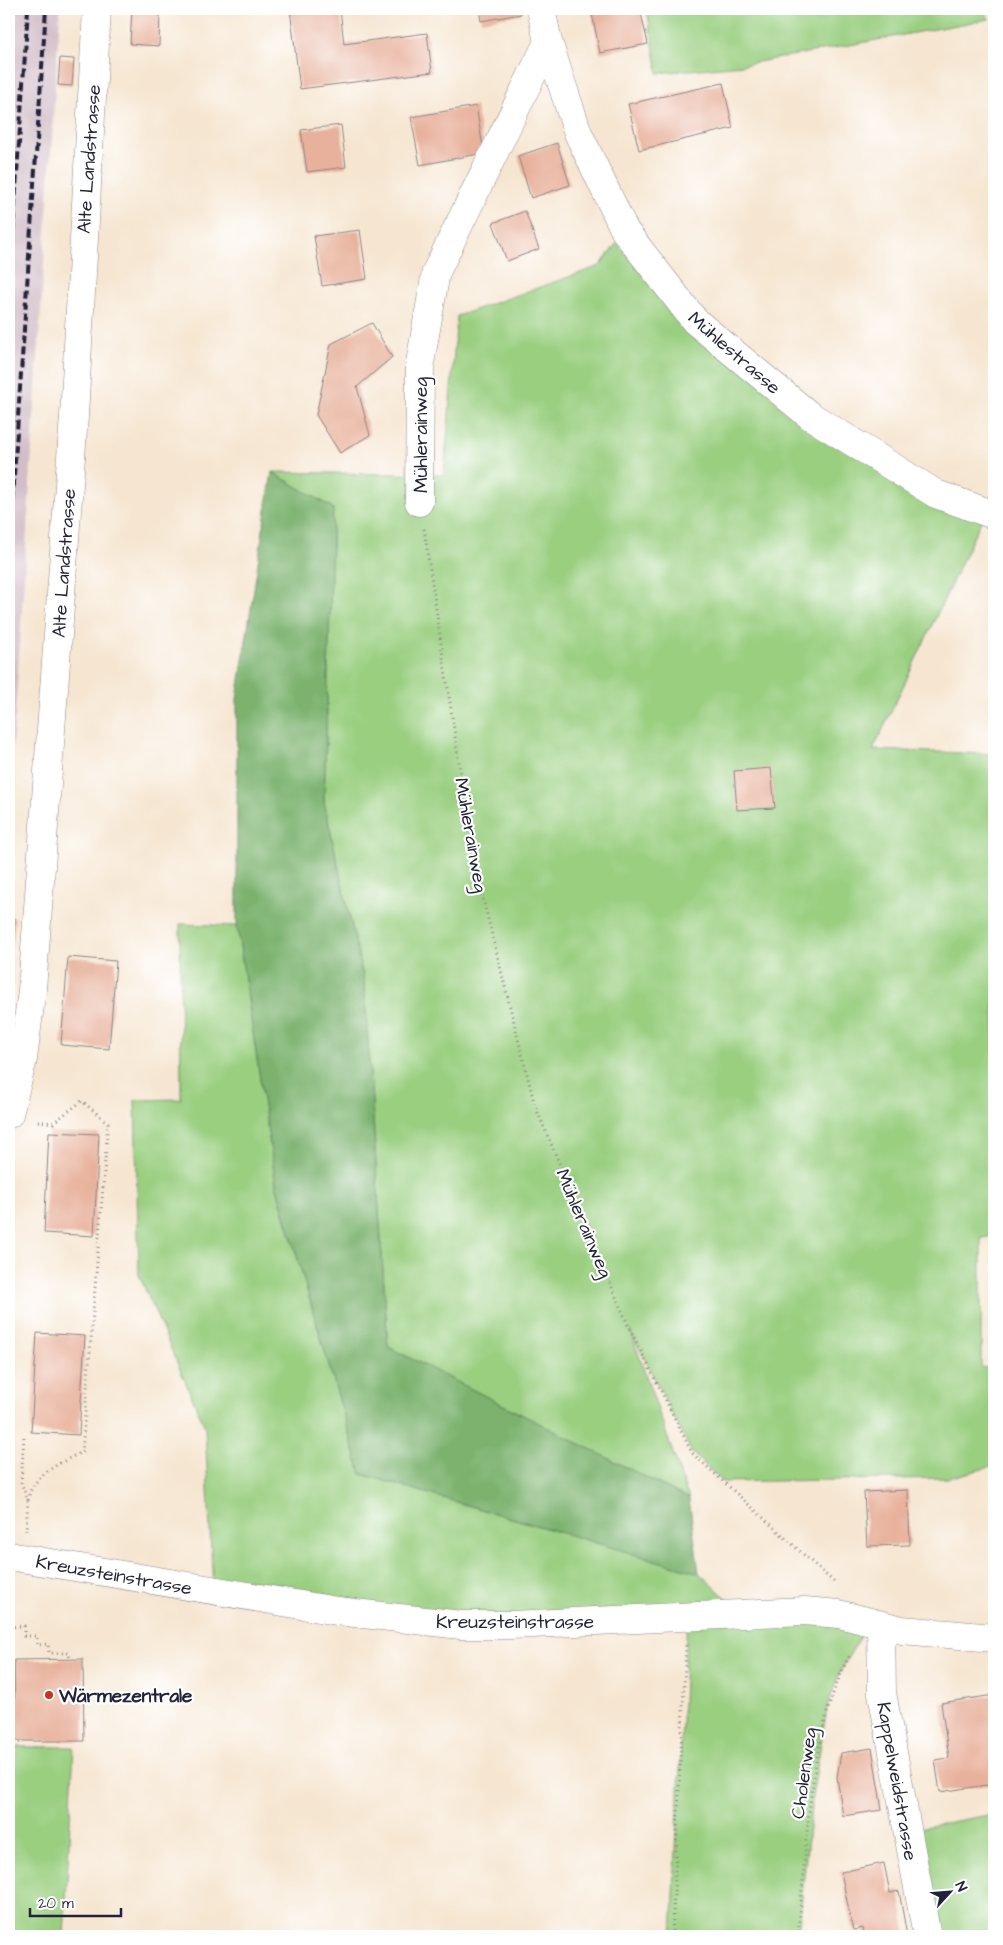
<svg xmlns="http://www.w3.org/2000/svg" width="1003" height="1945" font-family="'Architects Daughter',sans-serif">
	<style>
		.industrial { fill: #d2bdc8 }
		.green { fill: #9acf80; stroke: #5e785e }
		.forest { fill: #7bb26e; stroke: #4e6a54 }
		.building { fill: #e8b19b }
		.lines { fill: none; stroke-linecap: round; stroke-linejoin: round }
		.minor-casing { stroke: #8c8486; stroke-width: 29 }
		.path { stroke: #8c8486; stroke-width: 3; stroke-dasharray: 1 4; stroke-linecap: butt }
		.minor { stroke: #fff; stroke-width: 28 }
		.rail { stroke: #22223b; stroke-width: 4; stroke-dasharray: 8 4; stroke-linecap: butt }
		.poi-dot { fill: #c8321e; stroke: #fff; stroke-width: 2 }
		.labels { text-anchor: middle; stroke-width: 4.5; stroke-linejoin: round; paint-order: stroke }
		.street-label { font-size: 19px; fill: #22223b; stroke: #fff }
		.poi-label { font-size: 19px; font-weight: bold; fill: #22223b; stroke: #fff; text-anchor: start }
	</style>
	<rect width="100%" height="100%" fill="#fff"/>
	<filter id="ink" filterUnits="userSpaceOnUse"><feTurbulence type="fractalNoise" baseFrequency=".02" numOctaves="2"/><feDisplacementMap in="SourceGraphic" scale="10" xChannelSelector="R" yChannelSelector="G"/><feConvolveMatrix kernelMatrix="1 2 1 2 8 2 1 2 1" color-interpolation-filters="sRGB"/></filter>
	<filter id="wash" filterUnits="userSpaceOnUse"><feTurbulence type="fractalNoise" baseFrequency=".0096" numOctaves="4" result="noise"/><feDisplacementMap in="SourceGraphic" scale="20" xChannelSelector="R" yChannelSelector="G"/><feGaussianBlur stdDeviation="1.12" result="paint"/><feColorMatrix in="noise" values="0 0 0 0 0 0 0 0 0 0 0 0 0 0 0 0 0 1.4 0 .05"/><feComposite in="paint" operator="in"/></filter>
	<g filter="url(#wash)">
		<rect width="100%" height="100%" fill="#f6e6d1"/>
		<!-- industrial -->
		<path class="industrial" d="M9 9H60L16 703 9 783Z"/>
		<!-- green -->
		<path class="green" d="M647 9H983L989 19 742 65 658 73Z
			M617 243 675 314 983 517 873 750 994 754V1236L981 1238V1367L994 1369V1466L948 1478 723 1482 692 1453 630 1330 689 1499 388 1347 364 981 324 802 333 508 272 472 444 475 457 316 600 266Z
			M180 924 237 926 276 1185 361 1474 699 1573 744 1614 868 1622 838 1676 827 1708 812 1798 798 1936H672L687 1616 511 1625 213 1591 205 1427 139 1275 135 1100 181 1099Z
			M9 1747H74L64 1936H9Z
			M994 1814V1936H937L914 1829Z"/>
		<!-- forest -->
		<path class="forest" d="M272 472 333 508 324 802 364 981 388 1347 689 1499 699 1573 361 1474 276 1185 237 926V699Z"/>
		<g id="blocks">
			<!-- building -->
			<path class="building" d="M132 9H160L159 46 130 44Z
				M290 9H340L344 44 427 33 432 72 300 89Z
				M479 9H520L521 14 481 21Z
				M591 9H640L648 44 600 53Z
				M60 58 74 59 72 86 58 85Z
				M723 83 733 128 639 150 628 104Z
				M476 106 484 153 420 165 411 117Z
				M341 125 346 167 307 172 301 130Z
				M557 143 570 185 531 198 518 156Z
				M525 211 539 249 507 261 493 223Z
				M360 230 367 279 322 286 314 236Z
				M372 323 392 357 357 387 370 435 340 453 316 415 331 344Z
				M771 768 775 808 737 810 734 771Z
				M9 917 15 918 13 944 9 943Z
				M68 957 116 961 109 1049 61 1045Z
				M49 1132 99 1134 94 1236 44 1233Z
				M37 1333 85 1336 79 1435 31 1432Z
				M908 1490 910 1545 867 1546 864 1492Z
				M83 1659 84 1741H15L14 1660Z
				M994 1695V1784L940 1792 935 1760 949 1758 941 1703Z
				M872 1748 882 1810 843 1816 837 1777 841 1753Z
				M884 1863 890 1893 899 1891 907 1936H864L863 1928 853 1930 841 1872Z"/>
		</g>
	</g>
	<g filter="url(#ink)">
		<use href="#blocks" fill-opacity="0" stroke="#8c8486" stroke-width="1"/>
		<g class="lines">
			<!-- minor casing -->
			<g class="minor-casing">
				<path id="minor" d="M541 9 548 42 578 133 625 231 695 321 809 415 936 494 994 515
					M419 502 420 363 436 272 548 42
					M9 1114 23 1059 32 990 74 416 97 9
					M9 1556 337 1611 461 1625H511L804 1611 839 1614 902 1630 994 1638
					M881 1625 882 1693 927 1936"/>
			</g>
			<!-- path -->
			<path class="path" d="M424 529 474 863 535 1106 628 1325 692 1453 836 1584
				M24 1437 21 1483 28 1500 26 1531
				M28 1500C31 1475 62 1462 82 1452L108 1123 82 1101 53 1123 37 1121
				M9 1627 24 1626V1636H37V1645L48 1644 49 1653H69L70 1659
				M9 1743 23 1742
				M672 1936 686 1644
				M798 1936C807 1848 808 1730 851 1653"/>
			<!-- minor -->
			<use href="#minor" class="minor"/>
			<!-- rail -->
			<path class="rail" d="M9 292 28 9
				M9 548 46 9"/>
		</g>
	</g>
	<!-- markers -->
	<circle class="poi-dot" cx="49" cy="1695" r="5"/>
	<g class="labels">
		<!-- street labels -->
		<g class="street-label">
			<text transform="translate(88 159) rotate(-86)" y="7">Alte Landstrasse</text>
			<text transform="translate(735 352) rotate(41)" y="7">Mühlestrasse</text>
			<text transform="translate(420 435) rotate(-90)" y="7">Mühlerainweg</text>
			<text transform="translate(63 563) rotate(-86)" y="7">Alte Landstrasse</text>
			<text transform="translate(472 835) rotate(80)" y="7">Mühlerainweg</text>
			<text transform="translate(585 1223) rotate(67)" y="7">Mühlerainweg</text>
			<text transform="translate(114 1574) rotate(10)" y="7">Kreuzsteinstrasse</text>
			<text x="515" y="1628">Kreuzsteinstrasse</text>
			<text transform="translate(803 1773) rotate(-82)" y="7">Cholenweg</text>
			<text transform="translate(898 1781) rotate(80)" y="7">Kappelweidstrasse</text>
		</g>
		<!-- poi labels -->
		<g class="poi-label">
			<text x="59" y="1702">Wärmezentrale</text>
		</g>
	</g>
	<!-- margin -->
	<rect width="1003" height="1945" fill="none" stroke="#fff" stroke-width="30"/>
	<!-- north arrow -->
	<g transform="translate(950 1892) rotate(64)" stroke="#ffffff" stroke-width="4" paint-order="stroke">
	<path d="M0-4L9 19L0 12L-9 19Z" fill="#22223b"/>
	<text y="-8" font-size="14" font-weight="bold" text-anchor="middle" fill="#22223b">N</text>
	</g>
	<!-- scale -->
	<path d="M30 1908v8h91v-8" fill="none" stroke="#22223b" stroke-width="2.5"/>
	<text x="38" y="1908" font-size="15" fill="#22223b" stroke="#ffffff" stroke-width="4" paint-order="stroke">20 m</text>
</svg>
